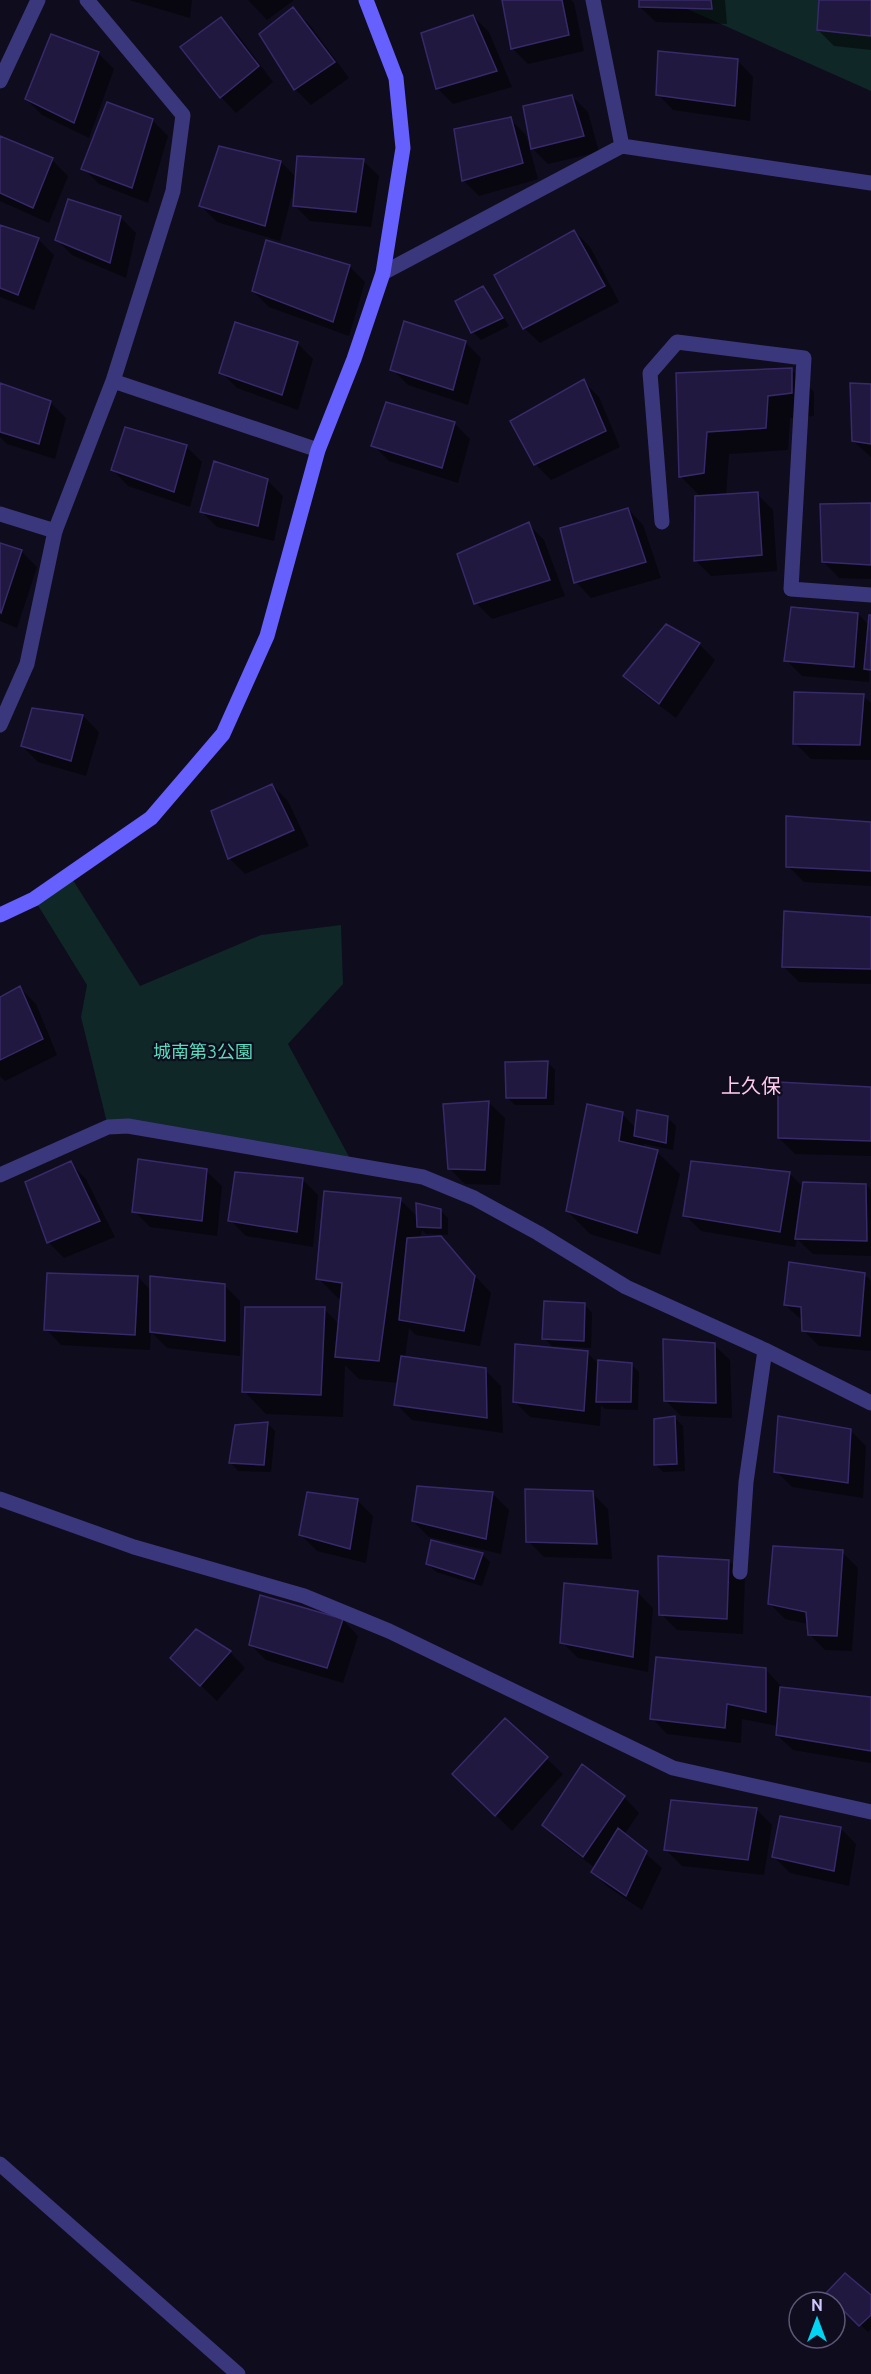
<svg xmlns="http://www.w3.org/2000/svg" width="871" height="2374" font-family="Ubuntu,'Noto Sans JP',sans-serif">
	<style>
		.green { fill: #0f2727 }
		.shadow { fill: #0007 }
		.building { fill: #20183e; stroke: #382a6a; stroke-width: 1.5 }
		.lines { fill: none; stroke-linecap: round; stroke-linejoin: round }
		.lane { stroke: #3b377c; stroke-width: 15 }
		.street { stroke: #3b377c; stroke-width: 15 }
		.secondary { stroke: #6660fe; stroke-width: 15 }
		.labels { text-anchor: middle; stroke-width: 4.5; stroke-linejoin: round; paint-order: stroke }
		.park-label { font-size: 18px; fill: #56ddbe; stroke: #0f0c1d }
		.neighbourhood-label { font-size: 20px; fill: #ffcaeb; stroke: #0f0c1d }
	</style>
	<rect width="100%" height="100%" fill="#0f0c1d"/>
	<!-- green -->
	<path class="green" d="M667 0H871V91Z
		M69 874 140 986 261 935 341 925 343 984 288 1044 353 1164 108 1127 81 1017 87 985 34 899Z"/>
	<!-- shadow -->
	<path class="shadow" d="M129 0H192L190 18Z
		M248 0H294L267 20Z
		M503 0H571L574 3 584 51 528 64 512 48Z
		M640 0H725L727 24 656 22 640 7Z
		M821 0H871V50L834 46 818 30Z
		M293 9 309 24 349 78 311 105 295 89Z
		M473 16 489 32 512 87 453 104 437 88Z
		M221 19 237 34 273 82 236 113 221 97Z
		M98 53 114 69 89 138 42 115 26 99Z
		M738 61 753 77 750 121 673 110 658 94Z
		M572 96 588 112 599 152 548 164 532 148Z
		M510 119 526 135 538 179 479 196 463 180Z
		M152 120 168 136 148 203 99 184 83 168Z
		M0 138 52 160 68 176 49 223 0 201Z
		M220 148 281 162 297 178 363 161 379 176 371 227 310 221 294 205 296 187H294L280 241 217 222 201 206Z
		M120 217 136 233 126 278 72 255 56 239Z
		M0 227 38 239 54 255 34 310 0 297Z
		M574 231 590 247 619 302 540 343 524 328Z
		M349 266 365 282 349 336 269 307 253 291Z
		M483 288 490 296 509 326 481 340 473 332Z
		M465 342 481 358 468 405 408 385 392 369Z
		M297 343 313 359 298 410 237 388 221 372Z
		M791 369 814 392V416L790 418 788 450 729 454 726 495 757 494 773 510 777 571 711 576 695 560 701 497 681 477 678 374Z
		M583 381 599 397 620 447 551 480 535 464Z
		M871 386V457L853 441Z
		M0 388 50 402 66 418 55 459 7 444 0 437Z
		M454 423 470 439 458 483 389 461 373 445Z
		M186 446 202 462 190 507 128 486 113 470Z
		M267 480 283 496 274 541 217 527 201 511Z
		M871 504V579L839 578 824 562Z
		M628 509 643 525 661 578 591 598 576 582Z
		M528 524 544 540 565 596 492 619 476 603Z
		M0 544 21 551 37 567 17 628 0 621Z
		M858 614 870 626 871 616 869 682 802 676 786 660Z
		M699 644 715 660 676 718 640 691 625 676Z
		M863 696 871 703V760L811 759 795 743Z
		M33 710 83 716 99 732 86 776 38 762 22 746Z
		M272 785 288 801 309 846 245 874 229 858Z
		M871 824V886L804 882 788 866Z
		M871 918V984L799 982 783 966Z
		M20 988 36 1004 57 1055 5 1081 0 1076V999Z
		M547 1062 555 1070 554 1105H515L507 1097Z
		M871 1088V1156L795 1154 779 1138Z
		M489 1103 505 1118 500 1185 465 1184 449 1168Z
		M622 1114 636 1128 668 1118 676 1126 673 1150 644 1144 643 1148 657 1152 680 1174 660 1255 590 1234 567 1211Z
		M70 1163 86 1179 115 1237 64 1258 48 1242Z
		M206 1171 222 1186 217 1236 150 1227 134 1211Z
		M789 1173 803 1187 866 1185 871 1190V1256L813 1254 797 1239 795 1247 701 1231 685 1215Z
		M302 1179 318 1195 313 1247 246 1236 230 1220Z
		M400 1200 418 1217 440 1210 448 1218V1235L426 1234 422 1230 420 1239 440 1238 491 1293 480 1346 416 1335 409 1328 405 1358 485 1370 501 1386 503 1433 412 1420 396 1404 399 1383 359 1379 345 1365 343 1417 266 1414 244 1391 324 1309 339 1324 341 1301 318 1278Z
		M865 1275 871 1281V1351L819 1346 803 1330V1321L785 1305Z
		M138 1277 151 1291 224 1285 240 1301V1356L167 1348 151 1332 150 1350 61 1345 46 1329Z
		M585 1305 592 1313 591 1348 552 1346 544 1338Z
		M714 1345 730 1360 732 1418 681 1416 665 1400Z
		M587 1353 599 1364H631L639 1372 638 1410 605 1409 601 1405 600 1426 530 1417 514 1401Z
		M675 1418 683 1426 685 1471 663 1472 655 1464Z
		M267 1423 275 1431 271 1472 238 1471 231 1463Z
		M850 1430 866 1446 863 1498 792 1487 776 1471Z
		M418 1488 493 1494 509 1510 501 1554 429 1537 413 1521Z
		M592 1493 608 1509 612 1559 544 1557 528 1541Z
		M357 1500 373 1516 366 1563 317 1551 301 1535Z
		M842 1552 858 1568 852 1651 825 1650 809 1634 808 1624 785 1619 769 1603Z
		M482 1554 490 1562 482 1586 436 1572 428 1564Z
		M729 1561 745 1577 743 1634 677 1630 661 1614Z
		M637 1592 653 1608 648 1672 578 1658 562 1642Z
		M343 1620 358 1636 343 1683 266 1660 250 1644Z
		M230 1652 245 1668 217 1701 188 1673Z
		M766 1670 781 1686V1688L871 1698V1763L793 1750 777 1735 778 1726 742 1719 741 1743 667 1734 652 1718Z
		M505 1720 563 1774 512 1831 454 1774Z
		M624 1797 639 1813 624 1835 662 1868 642 1910 608 1887 593 1872 595 1868 560 1841 544 1825Z
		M757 1810 772 1825 764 1875 682 1866 666 1850Z
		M840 1828 856 1844 849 1886 790 1873 774 1857Z
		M828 2293 871 2297V2329L868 2332Z"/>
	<!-- building -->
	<path class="building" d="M502 0H562L569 35 511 49Z
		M639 0H711L712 9 639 7Z
		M819 0H871V36L817 30Z
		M293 7 335 62 294 90 259 34Z
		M473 15 497 71 436 89 421 33Z
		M221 17 259 66 220 98 180 47Z
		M51 34 99 52 74 123 25 99Z
		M658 51 738 59 735 106 656 95Z
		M572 95 584 136 531 149 523 106Z
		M107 102 153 119 132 188 81 169Z
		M511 117 523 163 462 181 454 129Z
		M0 136 53 158 33 208 0 193Z
		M219 146 281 161 265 226 199 206Z
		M297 156 364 159 356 212 293 206Z
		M68 199 121 216 110 263 55 240Z
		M0 225 39 238 18 295 0 288Z
		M574 230 605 286 523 329 494 275Z
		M266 240 350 265 333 322 252 291Z
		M483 286 503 318 471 333 455 301Z
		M404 321 466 341 453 390 390 370Z
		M235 322 298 342 282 395 219 373Z
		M792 368V393L768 396 766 428 707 432 704 473 679 477 676 373Z
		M584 379 606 431 534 465 510 421Z
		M0 383 51 401 39 444 0 432Z
		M850 383 871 384V444L852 441Z
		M386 402 455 422 442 468 371 446Z
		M125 427 187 445 174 492 111 470Z
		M214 461 268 479 258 526 200 512Z
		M758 492 762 555 694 561 695 496Z
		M871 503V565L822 562 820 504Z
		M628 508 646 562 574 583 560 528Z
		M529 522 550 580 474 604 457 554Z
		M0 543 22 550 1 613 0 612Z
		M791 607 858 613 854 667 784 661Z
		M869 615H871V670L864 669Z
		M666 624 700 643 659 704 623 676Z
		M794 692 864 694 860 745 793 744Z
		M32 708 83 715 71 761 21 746Z
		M272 784 294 830 228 859 211 811Z
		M786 816 871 822V871L786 867Z
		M784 911 871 917V969L782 967Z
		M20 986 43 1039 0 1060V997Z
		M548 1061 546 1098H506L505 1062Z
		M778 1082 871 1087V1141L778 1138Z
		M489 1101 485 1170 448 1169 443 1104Z
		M587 1104 623 1112 619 1141 658 1150 637 1233 566 1211Z
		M637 1110 668 1116 666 1143 634 1136Z
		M138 1159 207 1169 202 1221 132 1212Z
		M71 1161 100 1221 47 1243 25 1182Z
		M691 1161 790 1172 780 1232 683 1216Z
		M235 1172 303 1178 297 1232 228 1221Z
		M803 1182 866 1184 867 1241 795 1239Z
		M324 1191 401 1198 379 1361 335 1357 342 1283 316 1279Z
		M416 1203 441 1209V1228L417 1227Z
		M441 1236 475 1276 464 1331 399 1320 407 1238Z
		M789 1262 865 1273 860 1336 802 1331 801 1307 784 1305Z
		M47 1273 138 1276 135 1335 44 1330Z
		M150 1276 225 1284V1341L150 1332Z
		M544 1301 585 1303 584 1341 542 1339Z
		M245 1307H325L321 1395 242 1392Z
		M663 1339 715 1343 716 1403 664 1401Z
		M515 1344 588 1351 584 1411 513 1402Z
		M401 1356 486 1368 487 1418 394 1405Z
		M598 1360 632 1363 631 1402H596Z
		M675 1416 677 1464 654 1465V1419Z
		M778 1416 851 1429 848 1483 774 1472Z
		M268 1422 264 1465 229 1463 235 1425Z
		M417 1486 493 1492 486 1539 412 1521Z
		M525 1489 593 1491 597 1544 526 1542Z
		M307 1492 358 1499 350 1549 299 1535Z
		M431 1540 483 1553 474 1579 426 1564Z
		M773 1546 843 1550 837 1636 808 1635 806 1612 768 1604Z
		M658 1556 729 1560 727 1619 659 1615Z
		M564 1583 638 1591 633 1657 560 1643Z
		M260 1595 343 1619 327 1668 249 1645Z
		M196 1629 231 1651 200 1686 170 1658Z
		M656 1657 766 1668V1712L727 1704 725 1728 650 1719Z
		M780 1687 871 1697V1751L776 1735Z
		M505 1718 548 1757 495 1816 452 1774Z
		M582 1764 625 1796 583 1857 542 1825Z
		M671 1800 757 1808 748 1860 664 1850Z
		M780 1816 841 1827 834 1871 772 1857Z
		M618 1828 647 1851 626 1896 591 1872Z
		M845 2273 871 2295V2315L859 2326 826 2293Z"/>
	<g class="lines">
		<!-- lane -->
		<path class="lane" d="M593 0 622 146
			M383 273 622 146 871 183
			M0 514 55 531"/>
		<!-- street -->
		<path class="street" d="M0 81 38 0
			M113 381 318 450
			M662 522 650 373 677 342 804 358 791 589 871 595
			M0 725 27 664 55 531 113 381 173 191 183 115 87 0
			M0 1175 108 1127 128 1126 423 1177 474 1198 538 1233 626 1287 765 1350
			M0 1499 134 1547 304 1596 389 1631 673 1768 871 1812
			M740 1572 746 1482 765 1350 871 1403
			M0 2164 238 2374"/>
		<!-- secondary -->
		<path class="secondary" d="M0 915 34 899 151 818 223 734 267 636 318 450 354 359 383 273 403 148 396 78 366 0"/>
	</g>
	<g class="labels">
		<!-- park labels -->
		<g class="park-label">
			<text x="203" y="1058">城南第3公園</text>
		</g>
		<!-- neighbourhood labels -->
		<g class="neighbourhood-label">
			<text x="751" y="1093">上久保</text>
		</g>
	</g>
	<!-- north arrow -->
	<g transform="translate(817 2320)"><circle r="28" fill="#0f0c1d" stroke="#5c5777" stroke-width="1.5"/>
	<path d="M0-4.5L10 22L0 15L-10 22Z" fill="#01d5f1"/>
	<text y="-9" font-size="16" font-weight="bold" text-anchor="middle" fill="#cfc8ff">N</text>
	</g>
</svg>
